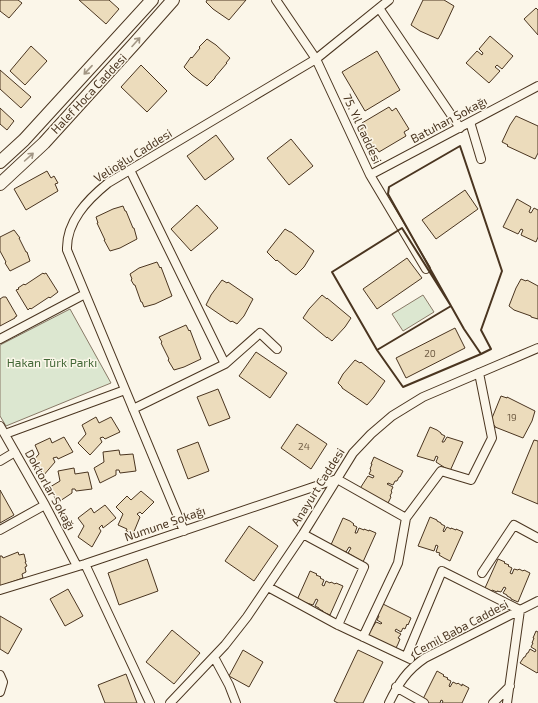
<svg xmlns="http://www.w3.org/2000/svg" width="538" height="703" font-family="'Exo 2',sans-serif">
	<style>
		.green { fill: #dce7d0; stroke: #887966 }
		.building { fill: #ecdcbc; stroke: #4a3520 }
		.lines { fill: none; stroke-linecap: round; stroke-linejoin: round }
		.minor-casing { stroke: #4a3520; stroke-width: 10 }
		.secondary-casing { stroke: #4a3520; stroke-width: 14 }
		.minor { stroke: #fbf6e9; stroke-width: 8 }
		.secondary { stroke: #fbf6e9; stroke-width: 12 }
		.wall { stroke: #4a3520; stroke-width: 2 }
		.oneway { stroke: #a29684 }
		.labels { text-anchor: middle; stroke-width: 3; stroke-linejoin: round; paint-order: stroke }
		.number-label { font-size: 10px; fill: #725f47 }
		.street-label { font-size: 12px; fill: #4a3520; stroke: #fbf6e9 }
		.park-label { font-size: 12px; fill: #436837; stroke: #fbf6e9 }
	</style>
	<rect width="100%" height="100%" fill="#fbf6e9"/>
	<!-- green -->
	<path class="green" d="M423 295 434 312 403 331 392 314Z
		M70 309 111 383 6 426 0 416V345Z"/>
	<!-- building -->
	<path class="building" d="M0 0H18L22 3 9 18 0 11Z
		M79 0H109L119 9 106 24Z
		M207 0H246L229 20 213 9 206 2Z
		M423 0H444L454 6 441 34 438 39 420 31 411 25Z
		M536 8 538 10V35L524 19Z
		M490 36 513 56 502 69 497 65 495 67 500 71 489 83 466 63 477 51 482 55 483 53 479 49Z
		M207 39 216 45 230 58 226 63H227L215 77V78L207 86 192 75 184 67 191 57 192 58 200 48 199 47Z
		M31 46 47 61 25 85 10 71Z
		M377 51 400 90 365 111 342 72Z
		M141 65 167 91 147 112 121 87Z
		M0 70 31 97 21 108 0 89Z
		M389 107 392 111 396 108 409 129 404 132 406 136 379 152 376 148 372 151 360 130 364 127 362 123Z
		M0 108 14 121 7 130 0 124Z
		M516 116 538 126V153L535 159 507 146 508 145 502 142 510 125Z
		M216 135 234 159 205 180 187 156Z
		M291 139 313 166 289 185 267 158Z
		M47 171 51 178 54 176 58 183 55 184 58 191 26 210 14 189Z
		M465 190 478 209 436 239 422 220Z
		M517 199 531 207 529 212 531 213 534 208 538 210V237L536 242 521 235 523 230 521 229 518 234 503 227Z
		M197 205 218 228 191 251 171 229Z
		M123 206 125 211H126L133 228H134L137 239 120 248 110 251 104 240H105L97 223H98L96 217 113 209Z
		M285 229 290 232H291L314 251 304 267 296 275 291 272 277 260 276 261 267 252Z
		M14 230 20 238H19L26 252H27L30 261 10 271 5 263 6 262 0 251V237Z
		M407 258 422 278 377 309 363 289Z
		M157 262 160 268 161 267 172 296 155 304 144 307 142 302H141L135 285H134L131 280 132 279 130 274 139 268Z
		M43 273 44 274 46 273 58 292 50 298 49 297 31 309 30 308 28 310 16 290 19 289 18 288 24 284 25 285Z
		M521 279 526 281 527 280 538 286V319L531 317V316L514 310 509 306 516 288Z
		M222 280 227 283 228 282 253 299 244 316 237 324 232 321 231 322 206 305 211 295Z
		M322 295 327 299V298L351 318 345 327 332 341 327 337V338L303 318 309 309Z
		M3 297H6L17 316 15 317V318L0 326V299Z
		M186 325 189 331 190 330 201 359 184 367 174 370 168 360 169 359 161 343 162 342 159 337Z
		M455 328 465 348 406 378 396 358Z
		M256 352 287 373 270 398 239 376Z
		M355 360 360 363 361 362 385 381 374 397 367 405 342 388V387L338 383 343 374Z
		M218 389 230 418 209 426 197 397Z
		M501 396 507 398V397L535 411 532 421 523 438 495 427V426L490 423Z
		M96 417 99 423 111 417 120 432 105 439 103 437 100 438 102 442 90 455 78 443 86 434 82 425Z
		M297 424 327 444 311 469 281 448Z
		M430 427 437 430 441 433V434L445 436 442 442H444L447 437 463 442 450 471 436 462 438 457 436 456 434 461 417 456Z
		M64 437 73 452 58 459 57 457 53 458 55 462 43 476 31 463 39 454 35 445 50 438 52 443Z
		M534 440 538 441V504L512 493Z
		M198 442 209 471 188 479 177 450Z
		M119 450 120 455 133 454 136 471 120 473 119 470H116V475L100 483 94 468 104 462 103 452Z
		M374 457 403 471 400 477H399L397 481H395L393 485 388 483 387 484 393 487 391 491 392 492 390 496 391 497 388 503 359 490 368 476 373 478 374 476 369 474 371 470 370 469 372 464H371Z
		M74 468 75 474 88 472 92 489 76 491 75 489H72V493L57 503 50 487 60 481 58 471Z
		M0 490 14 515 0 523Z
		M141 491 154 502 142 514 140 512 137 514 140 517 133 534 126 531 127 529 118 525 123 514 116 507 127 496 131 500Z
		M105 505 116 518 103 528 102 525 99 528 101 531 92 547 78 537 84 526 78 518 91 508 94 513Z
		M430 517 437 520V521L441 523V524L445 526 443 531 444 532 447 527 451 529V528L456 530V529L463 532 450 561 444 558 439 555 440 553 436 552 438 546 436 545 434 551 418 546Z
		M343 518 350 521 354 524 353 525 357 527 355 533H357L359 528 364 530V529L369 531V530L376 533 363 562 348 553 351 548 349 547 346 552 330 547Z
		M249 526 278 546 254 581 225 561Z
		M18 552 19 555 24 554 26 562H25L27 566 25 567 26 572 22 574 23 578 0 586V556H2L3 558Z
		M147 559 158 591 119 605 108 573Z
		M498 559 505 562 504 563 509 565 508 566 512 568 510 573 512 574 514 569 518 570 519 569 523 571 524 570 530 573 518 602 511 599V598L507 596V595L503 593 506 588 504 587 501 592 497 591V592L492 590 491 591 485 588Z
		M310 571 317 574 316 575 321 577 320 578 324 580 322 585 324 586 326 581 330 583 331 582 335 584 336 583 343 586 330 615 323 612V611L319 609V608L315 606 318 600 316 599 313 605 297 600Z
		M68 589 83 616 65 626 50 599Z
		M383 604 411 618 408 625 407 624 405 629 403 628 401 632 396 629 395 631 401 634 398 638 400 639 398 644 395 650 367 636 376 622 381 624 382 623 377 620 379 616 378 615 379 610Z
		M0 616 22 629 8 654 0 649Z
		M172 630 200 653 174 684 146 662Z
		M536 631 538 632V672L537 673 520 663 524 657H525L527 653H528L530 649 535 652 536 650 531 647 533 643H532L534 638H533Z
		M243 650 263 662 249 687 229 676Z
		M358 650 383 662 363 703H338L334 701Z
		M437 671 444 675 443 676 448 678 447 679 451 681 449 686 450 687 453 682 457 684 458 683 462 686V684L469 688 462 703H442L443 701 441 700 440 703H429L423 699Z
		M126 674 137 703H105L98 685Z"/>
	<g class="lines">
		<!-- minor casing -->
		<g class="minor-casing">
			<path id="minor" d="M276 0 316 59 370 175 426 269
				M379 8 460 128
				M470 122 481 159
				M130 170 225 364
				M370 175 538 86
				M0 339 85 294
				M133 409 225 364 260 333 277 349
				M0 426 45 505 77 566
				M5 434 125 390
				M0 461 15 452
				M0 530 45 505
				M184 531 67 250C66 222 87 200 108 183L316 59 389 0
				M303 534 364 567 338 625
				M85 564 150 703
				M482 573 514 525 538 538
				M268 587 338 625 410 659
				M0 590 85 564 337 479 406 518
				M363 637 398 563 406 518 441 471 471 480 492 438 479 373
				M214 657 229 685 236 703
				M406 657 442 571 520 610 507 703
				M0 675 3 682 0 692
				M396 687 424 703
				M170 703 225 645 247 617 303 534 353 453 371 434 392 416 423 397 538 348
				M389 703C398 684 407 670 425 658L538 601
				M493 703 510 686"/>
		</g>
		<!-- secondary casing -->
		<g class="secondary-casing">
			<path id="secondary" d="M0 162 24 140 152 0
				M0 184 44 143 134 44 173 0"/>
		</g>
		<!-- minor -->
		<use href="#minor" class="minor"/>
		<!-- secondary -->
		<use href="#secondary" class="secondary"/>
		<!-- wall -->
		<path class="wall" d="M460 146 502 271 481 330 491 349 481 354 464 329 388 194 389 187Z
			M402 228 451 306 377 350 332 272Z
			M377 350 403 387 481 354"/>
	</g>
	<!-- one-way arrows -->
	<defs><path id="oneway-shaft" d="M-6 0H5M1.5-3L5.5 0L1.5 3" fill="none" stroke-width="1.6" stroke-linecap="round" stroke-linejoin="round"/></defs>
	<g class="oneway">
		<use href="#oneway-shaft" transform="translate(136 42) rotate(-48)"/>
		<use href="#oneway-shaft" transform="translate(88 70) rotate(133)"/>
		<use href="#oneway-shaft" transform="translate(29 157) rotate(-42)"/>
	</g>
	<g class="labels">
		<!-- number labels -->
		<g class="number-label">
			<text x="430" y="357">20</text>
			<text x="512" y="421">19</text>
			<text x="304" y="450">24</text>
		</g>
		<!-- street labels -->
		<g class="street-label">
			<text transform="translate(89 94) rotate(-47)" y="4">Halef Hoca Caddesi</text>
			<text transform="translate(449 120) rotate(-28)" y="4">Batuhan Sokağı</text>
			<text transform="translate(362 129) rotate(65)" y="4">75. Yıl Caddesi</text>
			<text transform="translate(133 156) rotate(-32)" y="4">Velioğlu Caddesi</text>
			<text transform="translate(318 487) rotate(-58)" y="4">Anayurt Caddesi</text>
			<text transform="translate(50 490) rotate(61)" y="4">Doktorlar Sokağı</text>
			<text transform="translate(165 524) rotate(-19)" y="4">Numune Sokağı</text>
			<text transform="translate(461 628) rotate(-28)" y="4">Cemil Baba Caddesi</text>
		</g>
		<!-- park labels -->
		<g class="park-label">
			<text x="52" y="367">Hakan Türk Parkı</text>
		</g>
	</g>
</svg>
